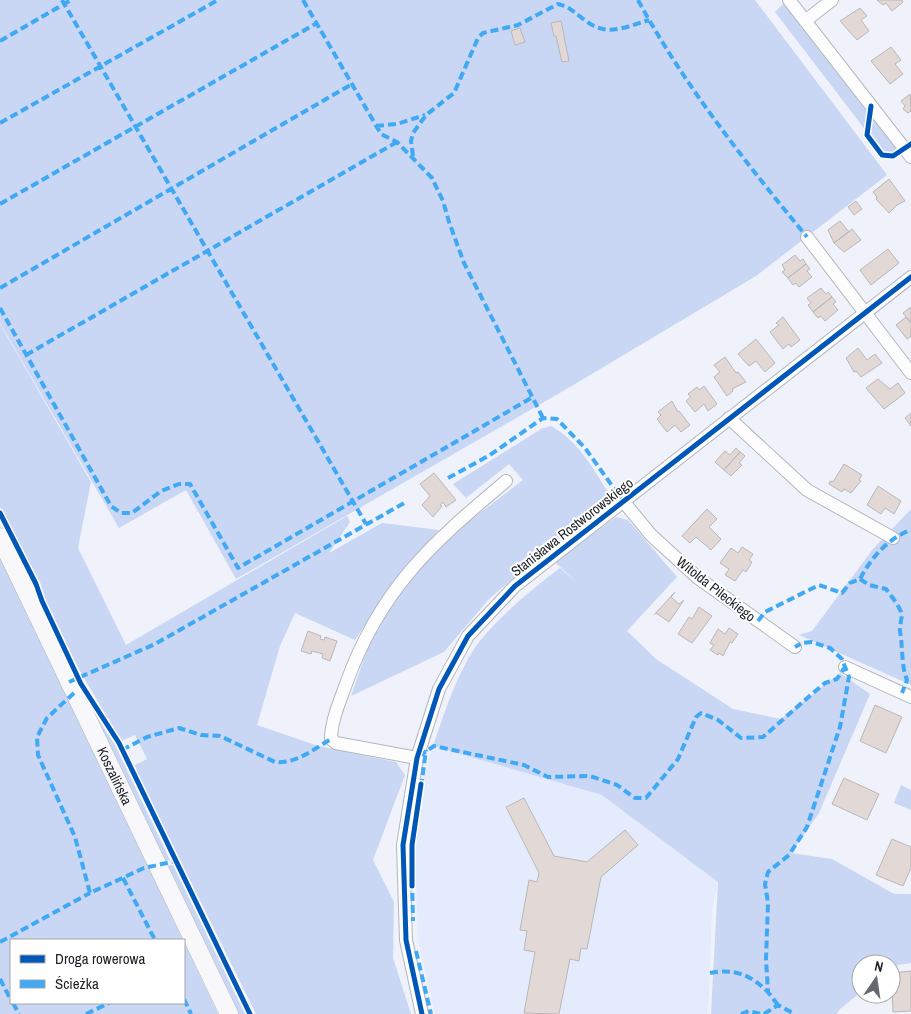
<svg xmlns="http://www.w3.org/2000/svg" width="911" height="1014" font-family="'Archivo Narrow',sans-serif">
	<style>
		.built { fill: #e3ebfc }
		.green { fill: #c9d6f4 }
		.building { fill: #e2d9d6; stroke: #b9b7b9 }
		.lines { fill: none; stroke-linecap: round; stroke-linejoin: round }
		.street-casing { stroke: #b2b6bc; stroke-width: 14 }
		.secondary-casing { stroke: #b2b6bc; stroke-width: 19 }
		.street { stroke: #fdfdfe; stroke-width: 12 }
		.secondary { stroke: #f8f8fb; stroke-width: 18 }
		.quiet { stroke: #3fa9f5; stroke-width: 4; stroke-dasharray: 8 4; stroke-linecap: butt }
		.cycleway-casing { stroke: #fff; stroke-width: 8 }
		.cycleway { stroke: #0057b8; stroke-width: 5 }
		.labels { text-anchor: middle; stroke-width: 4; stroke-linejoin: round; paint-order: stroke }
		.street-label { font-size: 14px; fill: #1d2026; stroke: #fff }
	</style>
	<rect width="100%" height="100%" fill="#eff2fa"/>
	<!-- built -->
	<path class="built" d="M433 746 602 795 718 882 712 909 708 1014H435L418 939 415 846 426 769Z"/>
	<!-- green -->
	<path class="green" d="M0 0H755L887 175 756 276 570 387 236 579 186 490 119 528 0 323Z
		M784 3 898 150 889 155 883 153 775 12Z
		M0 324 91 482 78 548 126 645 347 516 350 522 329 553 382 523 439 530 394 581 355 640 295 613 280 646 257 725 318 746 396 762 405 775 373 860 394 902 393 958 411 1014H256L137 773 135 765 147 759 135 735 121 741 77 666 45 599 40 582 0 507Z
		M551 426C579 441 593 469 610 495L489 599 444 652 351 696 369 644 392 604 409 581 447 538 523 480 509 464 466 498 453 484 541 429Z
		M911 509V685L799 635 812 631 873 549Z
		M616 517 628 520 677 577 627 631 656 659 733 709 781 719 840 673 870 694 819 813 791 853 832 859 894 894H911V963L897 965 891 969V964H861V992L839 1010 837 1014H711L718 882 602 795 433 746C444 714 459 667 480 641 503 613 531 590 560 568L577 583 555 562Z
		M0 553 183 940H11V1003H184V942L218 1014H0Z
		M90 706 115 745 170 860 161 861Z
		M901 785 911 790V810L894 803Z
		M173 865 245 1014H236L164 866Z"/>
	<!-- building -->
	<path class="building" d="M877 0H902L903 2 892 11 886 3 883 5Z
		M860 8 867 16 861 20 869 31 857 40 840 21Z
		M561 21 569 61 562 62 556 36H554L551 23Z
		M520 28 525 42 515 45 511 31Z
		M891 47 901 60 895 64 903 74 890 84 871 61Z
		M910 94 911 111 908 113 903 109 905 106 901 101Z
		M889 179 905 201 897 205 889 213 876 199 877 197 873 192Z
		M856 201 862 209 854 215 848 207Z
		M840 221 849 232 834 243 828 230Z
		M852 229 861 240 844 252 834 243Z
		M888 249 899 263 871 285 860 270Z
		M795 255 800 261 803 259 806 264 788 278 782 272 785 270 782 265Z
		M806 264 810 269 807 271 812 277 799 287 796 283 793 285 788 278Z
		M821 288 826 294 828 292 832 297 813 312 808 305 811 303 807 298Z
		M832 297 836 302 833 304 838 310 825 321 821 316 818 318 813 312Z
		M911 307V323L903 313Z
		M783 317 800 340 791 347 789 344 783 349 770 332 779 325 776 323Z
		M906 317 911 323V336L907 339 896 325Z
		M756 339 775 363 765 372 756 361 749 366 738 354Z
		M858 348 867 360 875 354 882 363 861 377 856 371 854 372 846 358Z
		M725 357 736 373 738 372 746 382 732 389 733 391 727 396 714 377 720 372 714 365Z
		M878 379 890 389 898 383 905 393 884 409 866 388Z
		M704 386 717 404 708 411 704 404 695 412 686 401 691 397 688 394 697 387 699 390Z
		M672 401 678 412 679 411 690 425 681 432 675 425 667 432 657 419 661 415 658 412Z
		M911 413V426L905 418Z
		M736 448 740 452 724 470 715 462 725 451 730 455Z
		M740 452 745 456 739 463 742 465 731 476 724 470Z
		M844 464 862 475 859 480 861 481 851 493 844 489 842 492 829 484 830 481 833 482Z
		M434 473 456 500 446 507 443 502 440 505 442 506 433 517 422 505 430 496 420 484Z
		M878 486 901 501 894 514 885 508 881 514 867 505Z
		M707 509 717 519 709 527 721 539 711 550 696 537 690 543 682 536Z
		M742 547 753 554 749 560 752 562 746 572 743 570 735 581 725 575 729 569 720 563 731 548 738 553Z
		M675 592 671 597 679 604 684 600 669 622 656 613 654 615Z
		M699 607 712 616 692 643 678 634 689 617 692 619Z
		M729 628 738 634 732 643 730 642 723 656 719 653 718 655 710 650 714 645 710 643 718 629 725 634Z
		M308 631 321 636 320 639 324 640 325 637 337 641 330 661 322 658 323 654 312 651 311 654 301 651Z
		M875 705 902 717 886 753 860 741Z
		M844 778 879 794 867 820 832 804Z
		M524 798 554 856 587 862 625 830 638 845 601 877 587 949 581 948 579 961 570 959 559 1014 524 1013 535 952 524 950 527 931 520 930 529 880 537 882 539 873 506 807Z
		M892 839 911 847V868L903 886 876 875Z
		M911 971V1011L893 1012 891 973Z"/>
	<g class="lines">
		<!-- street casing -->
		<g class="street-casing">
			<path id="street" d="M789 0 911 157
				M805 21 832 0
				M807 237 911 373
				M729 418 807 490 893 538
				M623 501 651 535 698 578 795 647
				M845 667 911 697
				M417 758 336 743 331 739C331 721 340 701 346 684 380 589 431 544 506 481
				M422 1014 406 940 403 845 417 758 439 689 468 636 515 586 911 277"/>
		</g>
		<!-- secondary casing -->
		<g class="secondary-casing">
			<g id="secondary">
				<path id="s1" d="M0 537 229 1014"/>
			</g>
		</g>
		<!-- street -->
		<use href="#street" class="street"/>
		<!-- secondary -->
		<use href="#secondary" class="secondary"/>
		<!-- quiet -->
		<path class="quiet" d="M62 0 366 524
			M303 0 381 134 397 142 432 178 443 201 449 222 464 263 543 418
			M638 0C684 85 746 163 807 237
			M0 41 71 0
			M0 123 218 0
			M376 126 397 124 425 115
			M413 156 411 141 413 133 426 115 454 93 478 38 483 33 518 25 558 4C568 6 574 12 582 18 606 38 622 28 649 20
			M0 204 317 23
			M0 288 352 84
			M0 308 111 506 121 513H132L161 491 179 484H190L238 568 533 397
			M26 355 397 142
			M448 478 490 455 543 418 557 419 585 448 623 501
			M860 579 869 585 886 589C891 596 898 604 901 612 903 619 899 625 900 631 903 648 901 665 907 680L902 693
			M758 621 765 612 819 585 842 593 850 583 860 579C871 558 888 538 911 530
			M69 682 155 644 406 502
			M74 693 47 718 37 737 38 755 75 837 90 893 144 868 176 861
			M122 750 147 737 179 728 201 735 220 736 275 762C296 764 314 749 331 739
			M419 756 434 746 524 765 548 777 590 776 617 785 635 798H646L678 759 696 717 701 713 718 720 741 738 763 737 813 693 825 683 837 679 845 667
			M421 787 426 750
			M123 878 155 940
			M412 881 413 921
			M0 942 90 893
			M416 951 431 1014
			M710 973C734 968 751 975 768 992
			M0 979 11 1000
			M184 999 191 1014
			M13 1003 19 1014
			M778 1005 768 992 766 959 768 903 765 884 768 872 789 855 807 827 840 727 849 677 842 659 830 648 812 642 802 643 795 647
			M86 1014 109 1003
			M741 1014 749 1011 761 1014
			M764 1014 778 1005 795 1014"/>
		<!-- cycleway casing -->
		<g class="cycleway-casing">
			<path id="cycleway" d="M871 106 867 135 882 155 893 156 911 144
				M0 513 36 584 42 601 81 684 119 743 250 1014
				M412 886V845L421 784
				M422 1014 406 940 403 845 417 758 439 689 468 636 515 586 911 277"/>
		</g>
		<!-- cycleway -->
		<use href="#cycleway" class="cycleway"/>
	</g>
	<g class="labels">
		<!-- street labels -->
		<g class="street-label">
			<text transform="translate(572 527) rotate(-38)" y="5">Stanisława Rostworowskiego</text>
			<text transform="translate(716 589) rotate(38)" y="5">Witolda Pileckiego</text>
			<text dy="5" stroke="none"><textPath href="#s1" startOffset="265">Koszalińska</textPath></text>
		</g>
	</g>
	<!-- legend -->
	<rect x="10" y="939" width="175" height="65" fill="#ffffff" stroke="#a5a6a8"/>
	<rect x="20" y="955" width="25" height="8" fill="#0057b8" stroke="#a5a6a8"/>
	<text x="55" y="964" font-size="15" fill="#1d2026">Droga rowerowa</text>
	<rect x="20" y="980" width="25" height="8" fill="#3fa9f5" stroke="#a5a6a8"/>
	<text x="55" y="989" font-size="15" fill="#1d2026">Ścieżka</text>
	<!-- north arrow -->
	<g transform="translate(876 979) rotate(13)"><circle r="24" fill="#ffffff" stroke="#a5a6a8"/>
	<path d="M0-4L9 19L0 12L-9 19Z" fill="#666a70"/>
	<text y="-8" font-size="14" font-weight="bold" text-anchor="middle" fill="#1d2026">N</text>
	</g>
</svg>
